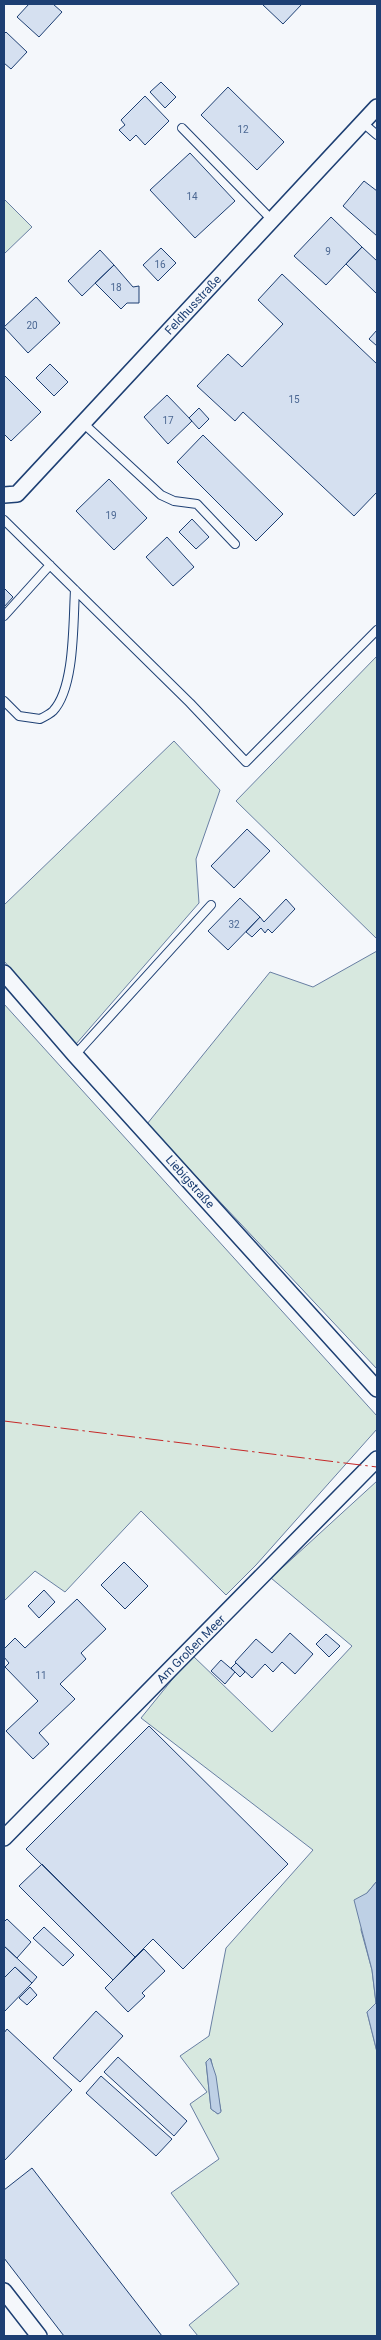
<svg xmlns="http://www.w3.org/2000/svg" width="381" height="2340" font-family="Roboto,sans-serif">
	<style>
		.green { fill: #d7e8df; stroke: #687fa3; fill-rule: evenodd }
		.water { fill: #bed0e5; stroke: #687fa3 }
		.building { fill: #d5e0f0; stroke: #1d3f73 }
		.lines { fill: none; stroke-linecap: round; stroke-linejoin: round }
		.service-casing { stroke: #1d3f73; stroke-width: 10 }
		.minor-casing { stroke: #1d3f73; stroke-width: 18 }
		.service { stroke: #f4f7fb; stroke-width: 8 }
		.minor { stroke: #f4f7fb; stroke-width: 15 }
		.power { stroke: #c62828; stroke-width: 1; stroke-dasharray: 18 4 2.5 4; stroke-linecap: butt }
		.labels { text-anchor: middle; stroke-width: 4; stroke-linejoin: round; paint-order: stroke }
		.number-label { font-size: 10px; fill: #4b6792 }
		.street-label { font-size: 12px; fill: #1d3f73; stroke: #f4f7fb }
	</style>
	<rect width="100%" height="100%" fill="#f4f7fb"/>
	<!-- green -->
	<path class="green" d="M4 199 32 227 4 254Z
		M377 656V939L236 801Z
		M174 741 220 790 196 859 199 903 76 1044 4 961V905Z
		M377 951V1369L147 1124 270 972 313 987Z
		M4 1004 377 1416V1429L256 1565 226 1595 141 1511 65 1592 35 1571 4 1601Z
		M377 1481V1881L367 1893 361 1930 372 1970 376 2003 367 2012 377 2052V2336H198L189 2325 239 2284 171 2193 219 2159 190 2104 207 2092 180 2056 209 2036 226 1948 313 1850 141 1718 192 1655 272 1732 352 1646 271 1578ZM211 2059 221 2111 218 2114 211 2109 206 2062Z"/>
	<!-- water -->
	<path class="water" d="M377 1881V2052L367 2012 376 2003 372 1970 354 1900 367 1893Z
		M210 2058 216 2076 221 2112 218 2114 211 2109 206 2062Z"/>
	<!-- building -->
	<path class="building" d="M29 4H53L62 12 39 37 17 17Z
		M262 4H302L283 24Z
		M6 32 27 52 11 69 4 63V34Z
		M161 82 176 97 165 108 150 92Z
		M228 87 284 142 257 170 201 115Z
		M145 96 169 121 145 145 136 135 130 141 119 130 125 125 121 120Z
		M190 153 235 201 195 238 150 190Z
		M364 181 377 191V236L343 206Z
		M331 217 362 247 326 285 294 256Z
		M362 247 377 261V294L346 264Z
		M161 248 176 263 158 281 143 265Z
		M100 250 114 265 82 296 68 281Z
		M114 265 133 287 139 286V303H127L121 309 95 283Z
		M282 274 377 364V492L354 516 243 412 235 421 197 386 228 354 242 367 283 324 258 300Z
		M36 297 60 323 28 353 4 327Z
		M377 330V346L369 339Z
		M50 364 68 382 54 396 36 378Z
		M4 375 41 412 11 441 4 434Z
		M167 395 192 421 168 444 144 417Z
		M199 408 209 419 199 429 189 418Z
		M203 435 283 514 256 541 177 462Z
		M109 479 147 518 114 550 76 511Z
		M192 519 209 537 196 549 179 532Z
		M167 537 194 567 173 586 146 557Z
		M4 588 13 597 4 607Z
		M247 829 270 851 234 888 211 866Z
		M240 898 260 917 228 950 208 931Z
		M286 899 295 909 272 933 268 929 265 933 261 928 252 937 246 932 260 917 264 922Z
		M124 1562 148 1586 125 1609 101 1585Z
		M44 1590 55 1602 39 1618 28 1606Z
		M77 1599 106 1629 81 1653 86 1659 60 1684 75 1699 39 1733 49 1744 33 1759 6 1731 38 1701 5 1667 9 1663 4 1657V1649L15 1638 25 1648Z
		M290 1633 313 1654 295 1674 282 1662 273 1672 265 1664 252 1678 235 1662 256 1639 272 1653Z
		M326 1634 340 1646 329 1657 316 1644Z
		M221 1660 235 1672 225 1684 211 1671Z
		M236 1663 245 1672 240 1677 231 1668Z
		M149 1726 288 1864 183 1969 153 1939 135 1957 26 1849Z
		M42 1864 135 1957 113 1980 19 1886Z
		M7 1919 31 1942 17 1958 4 1946V1922Z
		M44 1927 74 1955 63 1966 33 1938Z
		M4 1946 37 1977 32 1983 15 1967 4 1978Z
		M144 1949 165 1971 142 1993 145 1996 128 2012 105 1988Z
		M15 1967 32 1983 4 2012V1978Z
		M30 1987 37 1995 27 2005 19 1998Z
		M96 2011 123 2036 80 2082 53 2058Z
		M7 2029 72 2090 4 2161V2033Z
		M118 2057 187 2121 174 2136 104 2072Z
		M101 2076 172 2139 156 2156 86 2093Z
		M32 2168 162 2336H64L4 2258V2190Z"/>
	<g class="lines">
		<!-- service casing -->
		<g class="service-casing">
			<path id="service" d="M363 123 377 135
				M182 128 272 220
				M83 423 161 495 174 501 197 504 235 544
				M4 520 190 703 246 762 377 630
				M4 616 50 565
				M4 701 19 716 40 719C44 717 50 714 53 711 75 688 73 622 75 590
				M75 1055 211 905"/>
		</g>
		<!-- minor casing -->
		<g class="minor-casing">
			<path id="minor" d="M4 495 17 494 377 107
				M4 973 75 1055 377 1389
				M4 1838 377 1459
				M4 2291 39 2336"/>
		</g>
		<!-- service -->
		<use href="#service" class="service"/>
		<!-- minor -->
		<use href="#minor" class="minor"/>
		<!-- power -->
		<path class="power" d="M4 1421 377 1467"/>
	</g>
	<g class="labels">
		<!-- number labels -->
		<g class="number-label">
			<text x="243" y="133">12</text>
			<text x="192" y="200">14</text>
			<text x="328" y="255">9</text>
			<text x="160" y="268">16</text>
			<text x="116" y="291">18</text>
			<text x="32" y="329">20</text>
			<text x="294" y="403">15</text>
			<text x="168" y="424">17</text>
			<text x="111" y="519">19</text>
			<text x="234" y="928">32</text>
			<text x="41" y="1679">11</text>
		</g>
		<!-- street labels -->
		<g class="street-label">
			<text transform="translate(193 305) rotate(-47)" y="4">Feldhusstraße</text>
			<text transform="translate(190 1182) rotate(48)" y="4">Liebigstraße</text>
			<text transform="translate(191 1649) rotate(-45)" y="4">Am Großen Meer</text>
		</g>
	</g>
	<!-- border -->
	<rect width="381" height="2340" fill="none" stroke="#1d3f73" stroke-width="10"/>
</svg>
